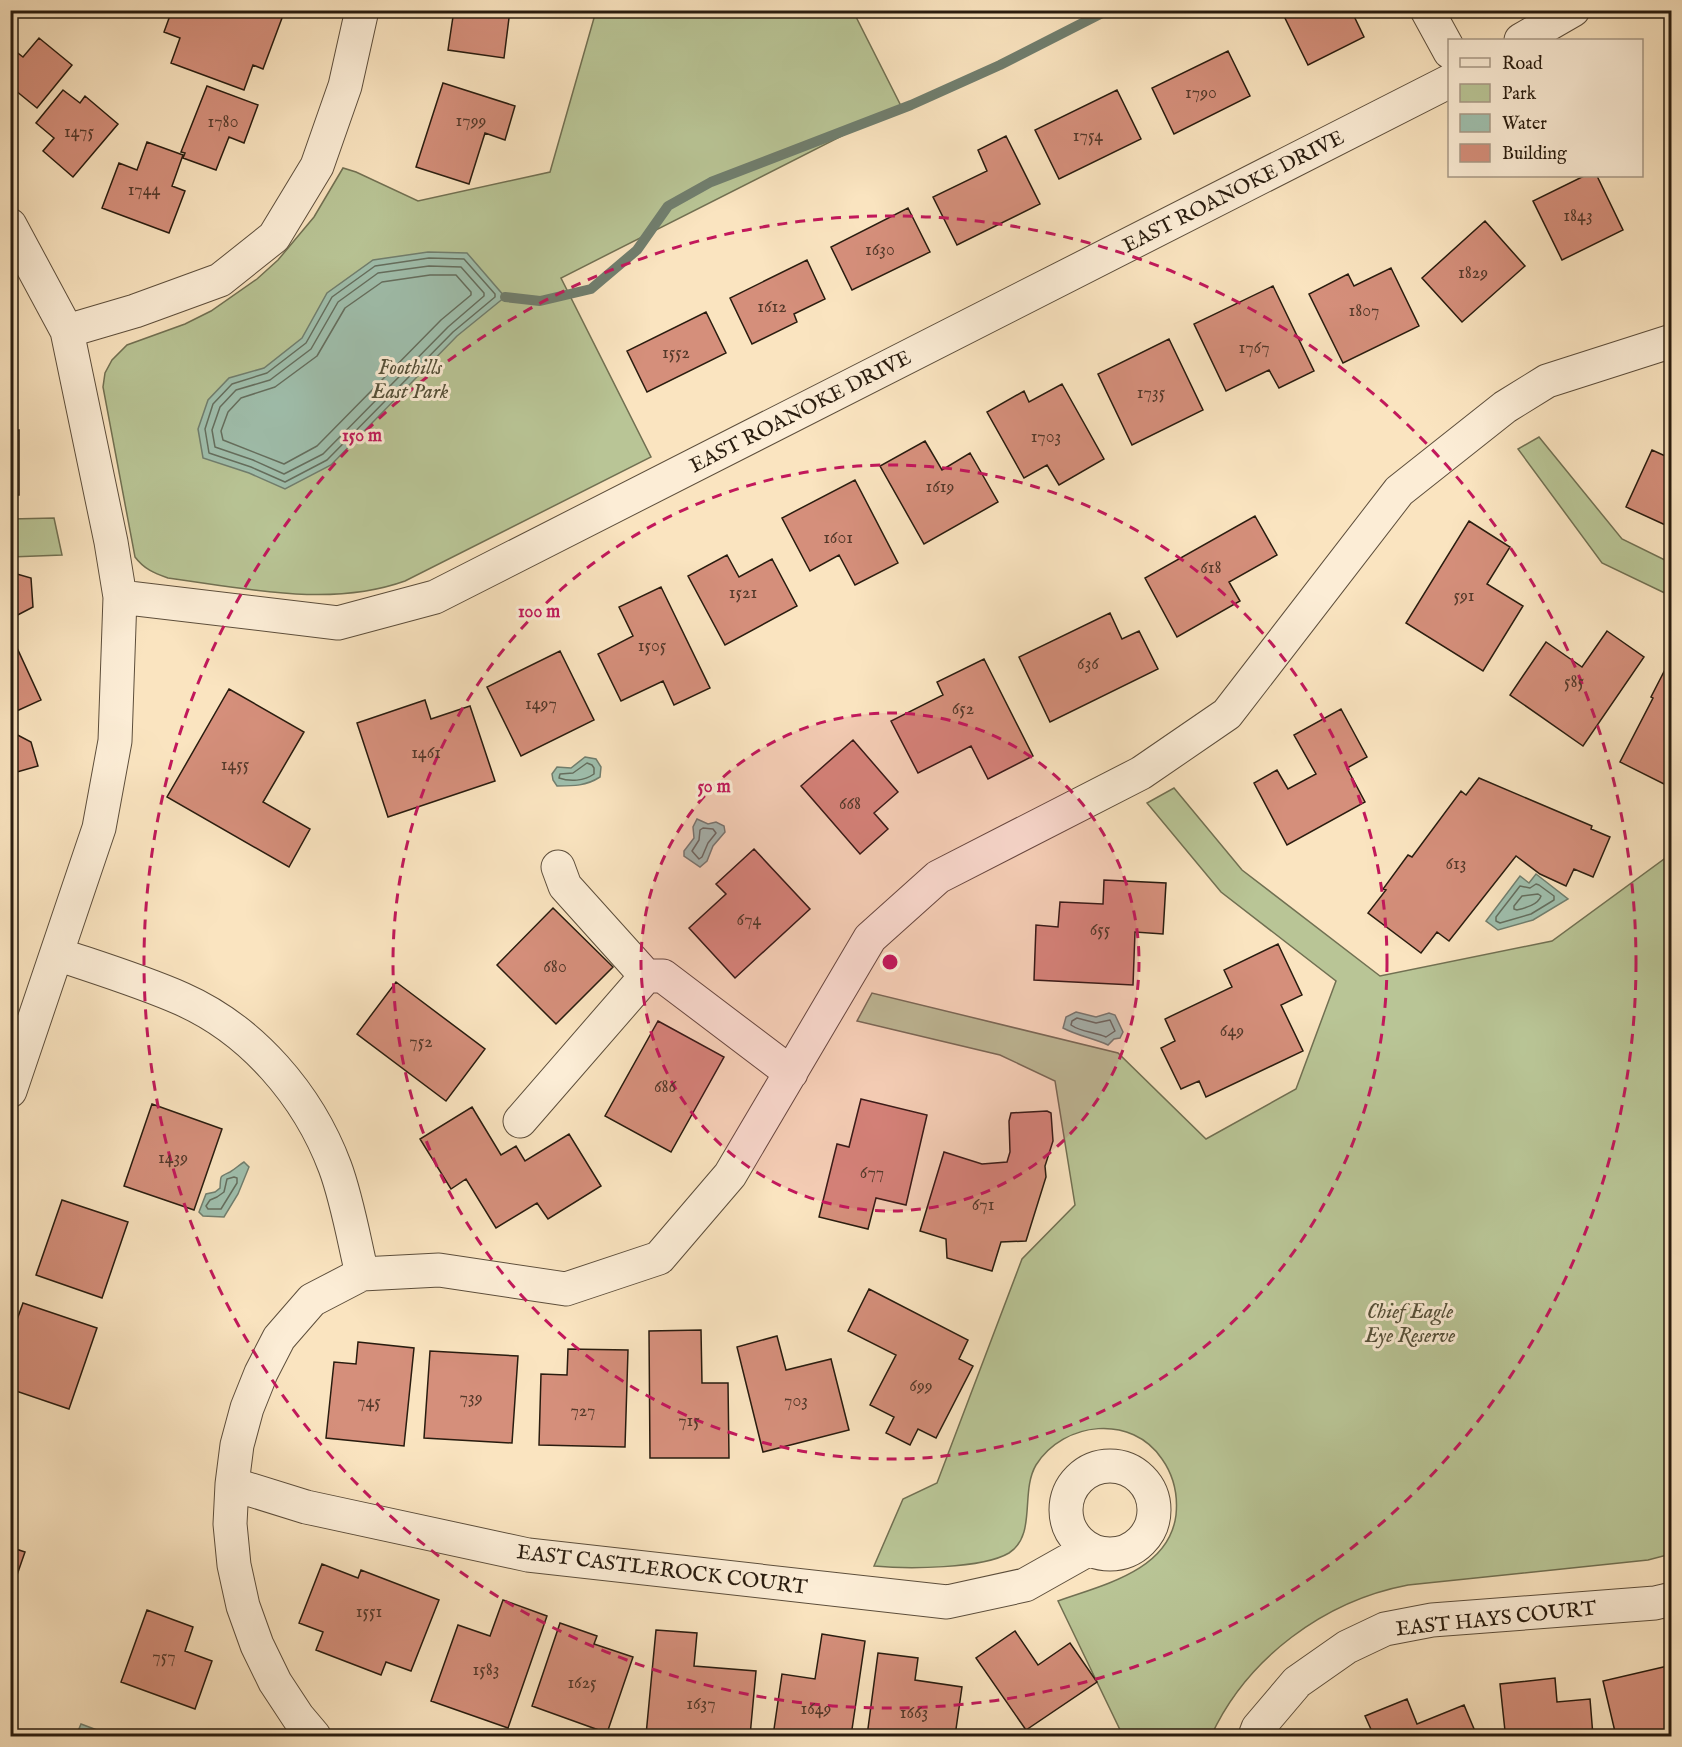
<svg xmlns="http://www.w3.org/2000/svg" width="1682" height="1747" font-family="'IM FELL English',serif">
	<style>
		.green { fill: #b9c596; stroke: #717052; stroke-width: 1.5 }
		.water { fill: #9fbfad; stroke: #707e6e; stroke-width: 1.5 }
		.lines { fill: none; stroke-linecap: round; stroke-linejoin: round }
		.shore { stroke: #646e5e; stroke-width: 1.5 }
		.stream { stroke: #707e6e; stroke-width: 10 }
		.building { fill: #d58f7b; stroke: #291c0f; stroke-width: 1.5 }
		.minor-casing { stroke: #5d4e3b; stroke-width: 35 }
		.minor { stroke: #fcedd6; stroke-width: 33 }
		.ring { fill: none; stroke: #c2185b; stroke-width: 3; stroke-dasharray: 10 8 }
		.labels { text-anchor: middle; stroke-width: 6; stroke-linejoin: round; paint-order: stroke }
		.number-label { font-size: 18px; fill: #54392a }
		.street-label { font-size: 21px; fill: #291c0f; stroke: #fcedd6 }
		.park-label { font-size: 21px; font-style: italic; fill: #544f38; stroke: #fcedd6 }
		.centre { fill: #c2185b; stroke: #fcedd6; stroke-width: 3 }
		.ring-label { font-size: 18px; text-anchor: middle; font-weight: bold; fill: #c2185b; stroke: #fcedd6; stroke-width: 6; stroke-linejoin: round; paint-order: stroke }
	</style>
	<rect width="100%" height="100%" fill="#fae4c0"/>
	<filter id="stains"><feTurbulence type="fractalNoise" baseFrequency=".00333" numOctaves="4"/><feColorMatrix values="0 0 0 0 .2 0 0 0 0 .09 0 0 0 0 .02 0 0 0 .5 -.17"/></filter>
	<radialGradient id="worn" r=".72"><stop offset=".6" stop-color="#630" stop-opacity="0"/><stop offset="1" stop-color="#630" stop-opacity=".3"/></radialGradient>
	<!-- green -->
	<path class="green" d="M596 11H853L901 106 561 278 651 457 405 581C330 608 245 588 168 578 154 573 144 569 135 557L103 387 105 373 112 360 127 345 185 324 211 311 257 279 278 260 314 217 343 168 356 172 418 201 550 172Z
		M1539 437 1622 539 1671 563V596L1602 563 1518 449Z
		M54 518 62 555 11 557V519Z
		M1174 788 1242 870 1380 976 1552 941 1671 854V1554L1648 1560 1408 1585C1324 1601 1247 1658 1211 1736H1123L1058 1601C1102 1585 1169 1571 1176 1515 1178 1495 1174 1476 1162 1459 1132 1414 1064 1421 1036 1465 1020 1492 1037 1535 1009 1553 982 1569 907 1569 874 1566L903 1499 937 1483 1022 1259 1075 1205 1055 1081 1000 1055 857 1021 872 993 1118 1053 1206 1139 1296 1089 1336 981 1221 892 1147 803Z"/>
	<!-- water -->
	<path class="water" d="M428 252 467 253 505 297 457 336 331 465 285 489 249 473 203 458 198 429 208 400 229 378 264 368 302 338 327 293 373 260Z
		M585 757 596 759 601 767 600 777C586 786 574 786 557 786L553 780 552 774 557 767 571 768Z
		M697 819 708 824 716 822 724 826 725 832 713 846 707 861 700 867 684 856V851L694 838 693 827Z
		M1536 874 1568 899 1533 920 1498 930 1486 921 1520 876 1529 883Z
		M1076 1012 1096 1017 1109 1013 1115 1015 1123 1032 1120 1038 1114 1039 1108 1045C1093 1038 1078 1036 1063 1028L1066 1017Z
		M244 1162 249 1167 238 1194 224 1217 203 1216 199 1212 206 1194 215 1192 220 1188C221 1175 219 1177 230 1172 235 1169 239 1165 244 1162Z
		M81 1724 113 1736H76Z"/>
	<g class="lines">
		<!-- shore -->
		<path class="shore" d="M429 258 464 259 495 294V297L453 332 327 460 285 482 251 467 209 453 205 429 213 404 232 384 267 373 306 343 332 297 375 266Z
			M429 266 461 267 484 293V296L448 327 323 454 284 474 253 460 215 447 212 430 220 407 236 390 270 380 311 349 338 302 378 273Z
			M430 275H456L471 292V295L441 320 317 446 284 464 223 440 221 431 228 412 241 398 275 387 317 356 345 308 382 282Z
			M587 763 592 765 594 768V774C584 781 570 782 559 778L560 774 573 773Z
			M703 828 713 829 716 833 708 843 702 857 699 859 692 851 699 840 700 830Z
			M1536 884 1539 885 1554 896V900L1531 914 1500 923 1496 921V917L1520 886 1530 888Z
			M1538 894 1541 896C1538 905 1525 908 1517 910L1514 909V906L1522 896Z
			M1077 1018 1096 1023 1110 1020 1115 1031 1106 1037C1094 1032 1081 1032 1071 1025L1072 1021Z
			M234 1177 237 1178V1183L221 1209H208L206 1206 210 1200 217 1197 224 1192 227 1179Z"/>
		<!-- stream -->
		<path class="stream" d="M505 297 540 301 591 289 637 250 668 206 711 182 911 105 1000 65 1108 10"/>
	</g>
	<!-- building -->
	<path class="building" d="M172 10H285L263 69 253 65 244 90 171 63 180 38 164 32Z
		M454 10H510L504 58 448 50Z
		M1281 10H1351L1364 37 1308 65Z
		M39 38 72 65 37 108 10 86V47L23 57Z
		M1228 51 1250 96 1174 134 1152 88Z
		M443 83 515 106 505 140 485 133 469 184 416 167Z
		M207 86 258 105 244 143 229 137 216 170 183 158 185 153 181 152Z
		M63 90 80 103 85 96 118 124 73 177 43 151 54 138 36 123Z
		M1117 90 1141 139 1059 179 1035 130Z
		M1006 136 1040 204 957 245 933 197 987 171 978 150Z
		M147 142 183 155 172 186 185 191 169 233 102 208 119 163 137 170Z
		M1672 144V188L1666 187Z
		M1584 176H1597L1623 230 1562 260 1533 201Z
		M908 208 930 252 852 290 831 247Z
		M1485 221 1525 266 1462 322 1422 278Z
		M807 260 825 299 794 314 797 322 752 344 730 298Z
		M1391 268 1419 326 1343 363 1309 294 1348 274 1354 286Z
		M1273 286 1314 371 1279 388 1269 370 1226 391 1194 324Z
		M706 312 726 353 647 392 627 351Z
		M1169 339 1203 410 1132 445 1098 374Z
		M1062 384 1104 459 1059 485 1047 465 1024 478 987 412 1024 391 1029 402Z
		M10 430H19V495H10Z
		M925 441 942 470 970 453 998 502 924 544 880 466Z
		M1652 450 1672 459V528L1626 507Z
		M855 480 898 563 855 585 839 555 810 571 782 518Z
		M1255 516 1277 555 1229 582 1240 601 1177 637 1145 578Z
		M1469 521 1510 547 1487 584 1523 606 1483 671 1406 623Z
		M727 555 739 577 772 559 797 606 725 645 688 576Z
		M10 572 31 578 33 607 10 619Z
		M661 587 710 688 674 705 663 681 621 701 598 654 633 636 619 607Z
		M1110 613 1122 639 1139 631 1158 669 1050 722 1019 657Z
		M1607 631 1644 657 1583 746 1510 695 1546 642 1582 667Z
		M10 646 17 648 41 700 10 714Z
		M560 651 594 720 521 756 487 687Z
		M1672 656V788L1620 762 1653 698 1651 697Z
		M984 659 1033 756 988 779 971 746 918 773 891 721 943 695 937 682Z
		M229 689 304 732 263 802 310 829 289 867 167 797Z
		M425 700 431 719 470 706 495 781 388 817 357 723Z
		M1341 709 1367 757 1347 768 1365 802 1287 845 1254 783 1277 770 1288 789 1316 774 1294 735Z
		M10 731 31 742 38 766 10 774Z
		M853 740 898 792 874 813 888 829 860 854 801 786Z
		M1479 778 1592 826 1591 829 1610 837 1593 877 1574 869 1566 886 1540 874 1516 856 1449 941 1437 932 1421 953 1368 913 1386 890 1383 889 1408 855 1412 857 1461 791 1466 795Z
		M754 849 810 909 735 978 689 928 726 894 716 884Z
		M1104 880 1166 883 1163 934 1135 932 1133 985 1034 980 1036 925 1058 927 1060 902 1103 904Z
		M553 908 613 967 556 1024 497 965Z
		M1278 944 1302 995 1281 1005 1303 1051 1206 1097 1199 1081 1181 1089 1161 1048 1175 1041 1165 1019 1232 987 1224 970Z
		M396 982 485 1049 446 1101 357 1034Z
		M658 1021 724 1057 671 1152 605 1116Z
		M861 1099 927 1115 906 1205 876 1198 868 1229 819 1217 837 1144 849 1147Z
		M152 1104 222 1129 194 1210 124 1186Z
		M472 1107 501 1155 516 1146 525 1161 569 1134 601 1186 548 1219 537 1203 496 1228 466 1179 451 1189 420 1139Z
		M1047 1111 1051 1113 1053 1141 1045 1166 1046 1177 1026 1241 1001 1242 992 1271 947 1258 946 1239 920 1231 944 1152 982 1164 1007 1162 1010 1152 1009 1121 1011 1113Z
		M62 1200 128 1222 102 1298 36 1275Z
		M869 1289 968 1340 959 1359 973 1366 936 1438 918 1429 910 1445 886 1433 894 1417 870 1405 896 1355 848 1331Z
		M23 1303 97 1328 69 1409 10 1389V1339Z
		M701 1330 702 1383H728L729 1458H650L649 1331Z
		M777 1336 786 1370 831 1359 849 1430 763 1452 737 1347Z
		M358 1342 414 1348 404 1446 326 1438 334 1362 356 1364Z
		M568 1349 628 1350 625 1447 539 1445 541 1374 567 1375Z
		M430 1351 518 1356 512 1443 424 1438Z
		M10 1547 25 1552 10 1595Z
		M322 1564 358 1578 361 1570 439 1600 411 1671 386 1662 381 1675 316 1650 323 1632 299 1623Z
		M503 1600 547 1616 508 1728 431 1701 458 1625 490 1636Z
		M147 1610 193 1627 185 1651 212 1661 195 1709 121 1682Z
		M560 1623 597 1636 594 1644 633 1657 607 1733 532 1706Z
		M656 1630 697 1633 694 1666 756 1671 750 1736 646 1735Z
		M1015 1631 1038 1665 1070 1643 1097 1682 1026 1730 976 1658Z
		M822 1634 865 1641 851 1736H773L782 1674 815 1679Z
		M878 1653 918 1658 915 1680 962 1687 955 1736H867Z
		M1672 1665V1734L1664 1736H1616L1603 1681Z
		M1555 1678 1557 1702 1590 1699 1593 1736H1524L1523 1730 1505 1731 1500 1684Z
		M1407 1699 1417 1724 1464 1705 1477 1736H1374L1365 1716Z"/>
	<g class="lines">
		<!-- minor casing -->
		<g class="minor-casing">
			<path id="minor" d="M1427 10 1450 52
				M1521 40 1573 10
				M10 225 67 331 111 542 120 597 115 741 99 828 10 1091
				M67 331 135 311 220 280 274 237 317 166 345 86 362 10
				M120 597 338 623 435 597 1450 81
				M558 867 565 886 646 976
				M57 954C98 968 141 981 182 999 252 1030 308 1095 335 1167 347 1199 354 1240 362 1274
				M520 1121 646 976H663L791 1073
				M1066 1510a44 44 0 1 1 88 0a44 44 0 1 1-88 0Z
				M232 1484 306 1507 528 1555 947 1602 1025 1585 1089 1549
				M314 1736 298 1717 275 1682 257 1645 243 1606 234 1565 230 1524 232 1484 237 1445 247 1408 261 1373 279 1338 312 1300 362 1274 439 1270 566 1289 659 1258 730 1175 870 938 938 877 1141 773 1227 714 1399 491 1505 407 1547 381 1672 341
				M1255 1736 1258 1728 1297 1682 1347 1647 1385 1629 1432 1620 1655 1603 1672 1599"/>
		</g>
		<!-- minor -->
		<use href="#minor" class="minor"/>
	</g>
	<!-- distance rings -->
	<circle cx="890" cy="962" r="249" fill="#c2185b" fill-opacity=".12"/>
	<g class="ring">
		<circle cx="890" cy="962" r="249"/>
		<circle cx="890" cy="962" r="497"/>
		<circle cx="890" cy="962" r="746"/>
	</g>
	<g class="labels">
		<!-- number labels -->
		<g class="number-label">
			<text x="1201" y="98">1790</text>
			<text x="471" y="126">1799</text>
			<text x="223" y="127">1780</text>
			<text x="79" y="137">1475</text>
			<text x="1088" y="141">1754</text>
			<text x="144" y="195">1744</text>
			<text x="1578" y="221">1843</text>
			<text x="880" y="255">1630</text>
			<text x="1473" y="278">1829</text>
			<text x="772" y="312">1612</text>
			<text x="1364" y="316">1807</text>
			<text x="1254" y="353">1767</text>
			<text x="676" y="358">1552</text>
			<text x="1151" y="398">1735</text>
			<text x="1046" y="442">1703</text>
			<text x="940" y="492">1619</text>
			<text x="838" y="543">1601</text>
			<text x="1211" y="573">618</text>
			<text x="743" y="598">1521</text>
			<text x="1464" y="601">591</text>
			<text x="652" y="651">1505</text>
			<text x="1088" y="669">636</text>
			<text x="1574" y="687">585</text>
			<text x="541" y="709">1497</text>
			<text x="963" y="714">652</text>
			<text x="426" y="758">1461</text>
			<text x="235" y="770">1455</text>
			<text x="850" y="809">668</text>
			<text x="1456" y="869">613</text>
			<text x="749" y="925">674</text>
			<text x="1100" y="935">655</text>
			<text x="555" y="972">680</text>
			<text x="1232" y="1036">649</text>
			<text x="421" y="1047">752</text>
			<text x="665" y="1092">686</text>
			<text x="173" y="1163">1439</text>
			<text x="872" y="1178">677</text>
			<text x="983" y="1210">671</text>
			<text x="921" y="1391">699</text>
			<text x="471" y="1403">739</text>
			<text x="796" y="1406">703</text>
			<text x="369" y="1407">745</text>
			<text x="583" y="1416">727</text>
			<text x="689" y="1426">715</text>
			<text x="369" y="1617">1551</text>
			<text x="164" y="1662">757</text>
			<text x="486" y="1675">1583</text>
			<text x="582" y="1688">1625</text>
			<text x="701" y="1709">1637</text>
			<text x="816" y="1714">1649</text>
			<text x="914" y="1718">1663</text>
		</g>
		<!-- street labels -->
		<g class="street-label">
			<text transform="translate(1233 191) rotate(-27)" y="7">EAST ROANOKE DRIVE</text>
			<text transform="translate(800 411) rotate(-27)" y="7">EAST ROANOKE DRIVE</text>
			<text transform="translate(662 1569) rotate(7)" y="7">EAST CASTLEROCK COURT</text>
			<text transform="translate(1496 1618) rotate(-6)" y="7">EAST HAYS COURT</text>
		</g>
		<!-- park labels -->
		<g class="park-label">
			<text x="410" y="374">Foothills<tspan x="410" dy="24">East Park</tspan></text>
			<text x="1410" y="1318">Chief Eagle<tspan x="1410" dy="24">Eye Reserve</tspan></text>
		</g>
	</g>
	<circle cx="890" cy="962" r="9" class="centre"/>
	<g class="ring-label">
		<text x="362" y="441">150 m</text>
		<text x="539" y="617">100 m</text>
		<text x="714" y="792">50 m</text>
	</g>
	<!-- margin -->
	<rect width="1682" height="1747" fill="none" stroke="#fae4c0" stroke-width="36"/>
	<rect x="12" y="12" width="1658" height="1723" fill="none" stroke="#291c0f" stroke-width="3"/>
	<rect x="18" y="18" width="1646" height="1711" fill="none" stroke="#291c0f" stroke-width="1.5"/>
	<!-- legend -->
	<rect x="1448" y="39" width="195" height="138" fill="#fcedd6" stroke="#a89986" stroke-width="1.5"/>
	<rect x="1460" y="58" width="30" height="9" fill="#fcedd6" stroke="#a89986" stroke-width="1.5"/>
	<text x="1502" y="69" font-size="18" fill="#291c0f">Road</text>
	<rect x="1460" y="84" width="30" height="18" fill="#b9c596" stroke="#a89986" stroke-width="1.5"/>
	<text x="1502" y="99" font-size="18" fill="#291c0f">Park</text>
	<rect x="1460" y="114" width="30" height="18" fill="#9fbfad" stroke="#a89986" stroke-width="1.5"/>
	<text x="1502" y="129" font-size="18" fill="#291c0f">Water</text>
	<rect x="1460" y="144" width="30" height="18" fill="#d58f7b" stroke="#a89986" stroke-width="1.5"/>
	<text x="1502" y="159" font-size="18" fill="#291c0f">Building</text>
	<rect width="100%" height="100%" filter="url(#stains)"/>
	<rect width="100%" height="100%" fill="url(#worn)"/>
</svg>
